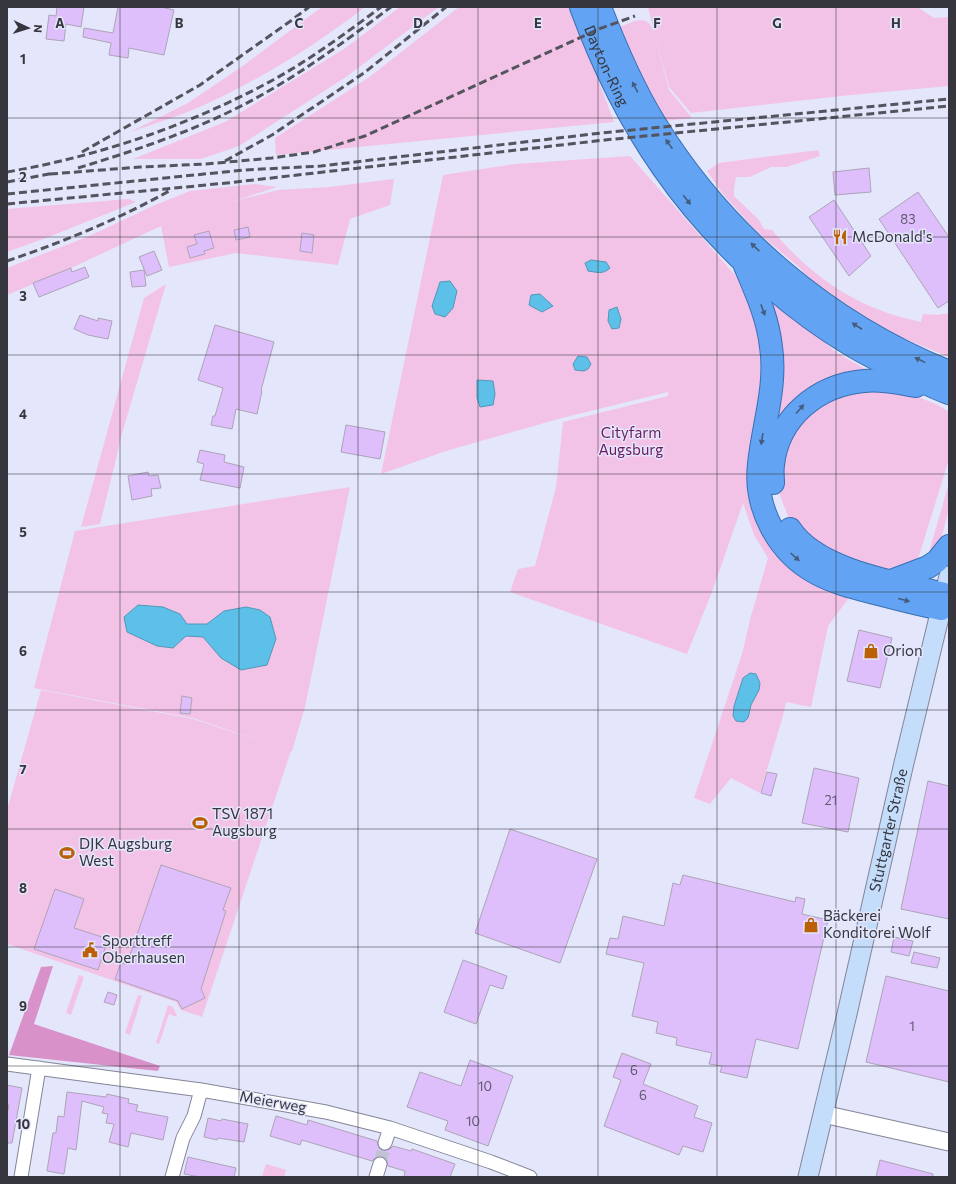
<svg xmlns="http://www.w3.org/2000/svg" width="956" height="1184" font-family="Commissioner,sans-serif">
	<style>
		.green { fill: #f3c3e7 }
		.forest { fill: #d892c9 }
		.water { fill: #5dc0e9; stroke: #5197b6 }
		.building { fill: #debffb; stroke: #ada4b7 }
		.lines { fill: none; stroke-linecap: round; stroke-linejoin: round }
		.minor-tunnel { stroke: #c1c3d5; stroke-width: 13; stroke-dasharray: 13 6; stroke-linecap: butt }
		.minor-casing { stroke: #848598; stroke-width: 15 }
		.tertiary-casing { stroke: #848598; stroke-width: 19 }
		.secondary-casing { stroke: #848598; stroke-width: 21 }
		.trunk-casing { stroke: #396fb2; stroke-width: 24 }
		.minor { stroke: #fff; stroke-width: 13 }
		.tertiary { stroke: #fff; stroke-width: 17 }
		.secondary { stroke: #c4ddfa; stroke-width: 19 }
		.trunk { stroke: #62a4f3; stroke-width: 22 }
		.rail { stroke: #54545e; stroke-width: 3; stroke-dasharray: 8 4; stroke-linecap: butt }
		.oneway { fill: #455c7d }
		.grid { fill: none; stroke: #36363e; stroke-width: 1; stroke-opacity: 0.55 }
		.labels { text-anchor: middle; stroke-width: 3; stroke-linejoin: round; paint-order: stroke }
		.number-label { font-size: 13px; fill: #60586d }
		.street-label { font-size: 15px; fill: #36363e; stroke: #e4e6fb }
		.poi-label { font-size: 15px; fill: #36363e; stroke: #e4e6fb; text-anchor: start }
		.park-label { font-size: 15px; fill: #6b195e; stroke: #e4e6fb }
		.grid-label { font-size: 13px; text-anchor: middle; font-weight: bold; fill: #36363e; stroke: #e4e6fb; stroke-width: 3; stroke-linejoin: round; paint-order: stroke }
	</style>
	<rect width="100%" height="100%" fill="#e4e6fb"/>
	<!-- green -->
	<path class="green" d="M322 7H365C315 46 259 80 202 106 179 116 154 124 130 132L188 103 244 65Z
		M400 7H439L346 77 239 146 201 159H133L225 122 344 49Z
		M459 7H571L614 122 276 155 275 138 368 78Z
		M648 7H917L934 18 949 17V86L841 96 691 113 669 87 654 33 669 90 692 118 665 121C648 91 630 60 620 27 636 21 646 13 654 32Z
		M818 150 820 156 787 167H771L750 177H736L734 188V196L759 220 764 229 772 230C814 279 858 309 921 322L923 314 937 315 949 313V357L884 330 814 285 800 268 757 232 722 193 707 171 719 163Z
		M630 156 742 283 764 335 754 500 851 595 828 626 811 707 786 702 783 716 760 793 731 778 710 804 694 798 742 654 751 616 768 558 754 535 743 503 712 592 687 654 510 592 518 569 535 566 556 487 563 422 668 396V392L562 418 446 451 381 474 443 175 515 164Z
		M394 179 390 205 350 219 338 265 236 253 169 267 161 226 71 268 7 295V268L87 237 153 206 190 191 255 184 277 187 231 202 278 190 329 187Z
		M129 199 136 202 46 238 7 252V209Z
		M166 284 123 430 100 524 81 527 144 298Z
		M760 288 787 310 816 331 823 341 837 353 874 374C856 376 838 377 822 386 757 421 748 511 808 556 838 579 880 584 916 593L914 598C882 589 849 582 819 567 803 559 789 545 780 530 747 473 781 420 780 361 780 335 772 310 760 288Z
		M888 390C908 395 932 399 949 412V459L918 559 916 567 899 572 847 564 790 521 779 493 780 468 784 450 801 420 844 392Z
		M949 483V509L941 539 927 559Z
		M350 487 305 707 292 751H291L202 1017 181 1010 176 1002 7 944V810L41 690 193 719 264 742 193 718 34 688 75 531Z
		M79 975 84 977 71 1015 66 1013Z
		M138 995 142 996 130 1035 125 1033Z
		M168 1005 173 1007 177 1016V1017L169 1014 159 1044 156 1043Z
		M266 1164 286 1170 284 1177H262Z"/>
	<!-- forest -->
	<path class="forest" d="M53 966 34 1024 160 1066 158 1071 9 1055 41 967Z"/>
	<!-- water -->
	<path class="water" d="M591 260 606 262 610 268C603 275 596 272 588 271L585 263Z
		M450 281 457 291 453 308 445 317 435 314 432 306 440 282Z
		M540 294 553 306 542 312 529 305 531 295Z
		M617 307 621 319 619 328 612 329 608 321 609 310Z
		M578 356 587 357 591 364 588 369 584 371 575 370 573 364Z
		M477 380 493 381 495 394 493 405 480 407 477 398Z
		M138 605 163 607 180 614 187 624H207L224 611 246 607 260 610 270 617 276 639 267 665 241 670 221 658 203 637 186 636 173 648 157 646 127 632 124 617Z
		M750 673 756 674 760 683 759 690 751 705 748 718 744 722 736 721 733 716 734 706 743 678Z"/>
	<!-- building -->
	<path class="building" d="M57 7H84L81 27 66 24 64 41 46 39 49 15 56 16Z
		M118 7H161L174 10 164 55 129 48 128 58 109 55 111 43 83 37 84 28 113 33Z
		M869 168 871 192 835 195 833 172Z
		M918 192 949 237V301L938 308 879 219Z
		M834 200 871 256 849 276 809 217Z
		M248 227 250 237 236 240 234 230Z
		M209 231 214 248 204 251 205 254 190 258 187 247 197 244 194 235Z
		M302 233 314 235 312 253 300 251Z
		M154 251 162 270 147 276 139 257Z
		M85 267 89 277 39 297 33 283 71 268 72 272Z
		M144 270 146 286 132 287 130 272Z
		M80 315 98 321V318L112 321 108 339 88 335 74 329Z
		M215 325 274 342 261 390 262 391 257 414 236 409 232 429 211 425 213 416H215L223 388 198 380Z
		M346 425 385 432 380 459 341 452Z
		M200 450 225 455 224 462 244 467 240 488 200 480 204 464 197 462Z
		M148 472 149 476 158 475 161 488 151 489 152 496 132 500 128 476Z
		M859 630 892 638 880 688 847 681Z
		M182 696 192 698 190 714 180 713Z
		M814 768 859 778 848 832 802 823Z
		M767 772 777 774 771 796 761 793Z
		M928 781 949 786V919L901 909Z
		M510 829 597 859 560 963 475 933Z
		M161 865 231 888 223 910 226 911 201 989 205 998 182 1009 178 1001 115 979 121 963 124 964 125 960 128 961Z
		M683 875 795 902 796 897 805 899 802 914 828 920 798 1049 756 1039 747 1078 720 1072 722 1066 709 1064 712 1053 676 1045 677 1038 656 1033 658 1022 632 1016 644 963 606 954 610 938 618 939 623 916 664 926 673 883 680 885Z
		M55 889 84 899 74 928 108 939 98 970 34 949Z
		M894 937 913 941 909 956 891 952Z
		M914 952 940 958 937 968 911 963Z
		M463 960 507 976 503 989 490 985 476 1024 444 1012Z
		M886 976 949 991V1082L866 1062Z
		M108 992 117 995 114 1005 104 1002Z
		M622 1053 651 1064 643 1084 698 1106 694 1117 712 1123 703 1152 683 1146 679 1155 604 1126 621 1080 613 1077Z
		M470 1060 513 1076 488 1146 445 1130 448 1121 407 1107 420 1072 461 1086Z
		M7 1085 22 1088 12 1143H7V1114L9 1105H7Z
		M67 1092 106 1097 107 1094 129 1099 128 1103 138 1105 136 1111 168 1117 163 1140 131 1133 128 1147 109 1142 114 1124 106 1123 108 1114 102 1113 104 1107 82 1101 76 1150 68 1148 64 1174 47 1171 53 1133H56L58 1116 64 1117Z
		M276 1116 307 1125 308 1120 377 1141 379 1148 383 1151 390 1149 393 1146 411 1151 412 1149 455 1164 450 1177H404L405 1171 388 1166 386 1159 382 1156 375 1158 372 1161 302 1140 300 1145 270 1136Z
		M208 1118 221 1121 222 1119 248 1124 244 1142 218 1138 217 1140 204 1137Z
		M188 1157 236 1168 234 1177H200L184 1174Z
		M880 1160 933 1174V1177H876Z"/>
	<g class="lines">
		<!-- minor-tunnel -->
		<path class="minor-tunnel" d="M380 1164 385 1143"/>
		<!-- minor casing -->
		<g class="minor-casing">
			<path id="minor" d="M7 1064 201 1090 326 1112 390 1128 491 1162 530 1177
				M385 1143 390 1128
				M21 1177 39 1068
				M172 1177 183 1138 194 1116 201 1090
				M376 1177 380 1164"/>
		</g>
		<!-- tertiary casing -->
		<g class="tertiary-casing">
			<path id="tertiary" d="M823 1114 949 1142"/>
		</g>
		<!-- secondary casing -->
		<g class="secondary-casing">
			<g id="secondary">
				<path id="s1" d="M808 1177 847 1014 903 767 949 576"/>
			</g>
		</g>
		<!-- trunk casing -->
		<g class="trunk-casing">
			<g id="trunk">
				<path id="s2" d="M581 7C602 64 628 118 663 168 710 236 781 303 851 345 871 357 892 367 913 377 925 383 937 389 949 393"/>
				<path d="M600 7C615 46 632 86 654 122 723 234 827 323 949 372"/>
				<path d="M745 266C756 292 768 318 771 347 777 386 763 425 759 464 754 507 777 552 816 573 836 584 860 589 882 595 901 600 921 605 941 609"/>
				<path d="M773 483C773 477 772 471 773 465 778 417 818 385 864 381 881 379 899 383 916 386"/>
				<path d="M790 529C817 571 899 583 944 594"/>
				<path d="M891 581 928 567 937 561 949 546"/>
			</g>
		</g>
		<!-- minor -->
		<use href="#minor" class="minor"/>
		<!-- tertiary -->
		<use href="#tertiary" class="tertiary"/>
		<!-- secondary -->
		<use href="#secondary" class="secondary"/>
		<!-- trunk -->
		<use href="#trunk" class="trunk"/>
		<!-- rail -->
		<path class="rail" d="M82 152 200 85 292 20 309 7
			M225 161 272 135 364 73 446 7
			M78 168C130 152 182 135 231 111 289 83 340 45 391 7
			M7 172C100 156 190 125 273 80 311 59 346 33 381 7
			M50 174 140 167 206 164 272 158 314 152 365 136 599 29 635 16
			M7 182 54 173
			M7 194 244 170 321 166 601 133 949 99
			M7 204 227 183 605 140 949 106
			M7 261C63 242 119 219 171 190"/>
	</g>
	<!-- one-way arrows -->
	<defs><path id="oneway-solid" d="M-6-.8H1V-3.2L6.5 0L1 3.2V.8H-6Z"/></defs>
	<g class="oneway">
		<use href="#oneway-solid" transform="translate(635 87) rotate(-117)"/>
		<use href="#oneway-solid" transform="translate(669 144) rotate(-125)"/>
		<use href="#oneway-solid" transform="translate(687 200) rotate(52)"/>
		<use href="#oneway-solid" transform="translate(755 247) rotate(-137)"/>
		<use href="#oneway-solid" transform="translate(763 310) rotate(70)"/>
		<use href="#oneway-solid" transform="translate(857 326) rotate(-147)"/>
		<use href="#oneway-solid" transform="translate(920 360) rotate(-154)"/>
		<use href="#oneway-solid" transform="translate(800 409) rotate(-49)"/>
		<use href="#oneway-solid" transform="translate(762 439) rotate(99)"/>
		<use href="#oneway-solid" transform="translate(795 557) rotate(42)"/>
		<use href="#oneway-solid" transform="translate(904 600) rotate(15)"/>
	</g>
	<!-- grid -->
	<path class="grid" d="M120 7V1177M239 7V1177M358 7V1177M478 7V1177M598 7V1177M717 7V1177M836 7V1177M7 118H949M7 237H949M7 355H949M7 474H949M7 592H949M7 710H949M7 829H949M7 947H949M7 1066H949"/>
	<!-- icons -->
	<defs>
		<g id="restaurant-bare" transform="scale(1.2)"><path d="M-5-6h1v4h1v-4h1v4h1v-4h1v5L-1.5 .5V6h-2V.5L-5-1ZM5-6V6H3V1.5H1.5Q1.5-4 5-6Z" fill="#bb6006" stroke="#e4e6fb" stroke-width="2.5" paint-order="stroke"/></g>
		<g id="shop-bare" transform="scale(1.2)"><path d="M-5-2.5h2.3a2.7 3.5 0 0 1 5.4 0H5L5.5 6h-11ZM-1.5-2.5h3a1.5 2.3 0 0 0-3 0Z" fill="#bb6006" stroke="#e4e6fb" stroke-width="2.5" paint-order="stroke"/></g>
		<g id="stadium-bare" transform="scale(1.2)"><path d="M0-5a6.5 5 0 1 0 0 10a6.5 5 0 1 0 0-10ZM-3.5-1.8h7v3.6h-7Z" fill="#bb6006" stroke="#e4e6fb" stroke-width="2.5" paint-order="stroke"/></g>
		<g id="civic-bare" transform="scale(1.2)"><path d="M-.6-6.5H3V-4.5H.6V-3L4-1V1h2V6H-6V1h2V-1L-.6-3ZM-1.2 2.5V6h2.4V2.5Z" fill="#bb6006" stroke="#e4e6fb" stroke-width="2.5" paint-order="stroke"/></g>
	</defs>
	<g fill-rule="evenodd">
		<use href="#restaurant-bare" x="840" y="237"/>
		<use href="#shop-bare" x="871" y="651"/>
		<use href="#stadium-bare" x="200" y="823"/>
		<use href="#stadium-bare" x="67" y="853"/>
		<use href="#shop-bare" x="811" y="925"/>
		<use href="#civic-bare" x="90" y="950"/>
	</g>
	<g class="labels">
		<!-- number labels -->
		<g class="number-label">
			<text x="908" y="224">83</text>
			<text x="831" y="805">21</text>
			<text x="912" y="1031">1</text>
			<text x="634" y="1075">6</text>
			<text x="485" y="1091">10</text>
			<text x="643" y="1100">6</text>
			<text x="473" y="1126">10</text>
		</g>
		<!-- street labels -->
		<g class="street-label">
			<text dy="5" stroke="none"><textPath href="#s2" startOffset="64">Dayton-Ring</textPath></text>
			<text dy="5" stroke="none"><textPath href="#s1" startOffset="356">Stuttgarter Straße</textPath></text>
			<text transform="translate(273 1102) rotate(10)" y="5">Meierweg</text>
		</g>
		<!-- poi labels -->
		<g class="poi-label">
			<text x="852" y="242">McDonald's</text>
			<text x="883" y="656">Orion</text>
			<text x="212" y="819">TSV 1871<tspan x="212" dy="17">Augsburg</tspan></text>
			<text x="79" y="849">DJK Augsburg<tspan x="79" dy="17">West</tspan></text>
			<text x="823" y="921">Bäckerei<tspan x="823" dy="17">Konditorei Wolf</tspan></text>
			<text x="102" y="946">Sporttreff<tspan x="102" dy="17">Oberhausen</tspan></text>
		</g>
		<!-- park labels -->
		<g class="park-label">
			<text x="631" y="438">Cityfarm<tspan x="631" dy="17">Augsburg</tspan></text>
		</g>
	</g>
	<g class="grid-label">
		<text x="60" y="28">A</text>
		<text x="179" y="28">B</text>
		<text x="299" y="28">C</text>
		<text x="418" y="28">D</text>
		<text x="538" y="28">E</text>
		<text x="657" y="28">F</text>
		<text x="777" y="28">G</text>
		<text x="896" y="28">H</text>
		<text x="23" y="64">1</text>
		<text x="23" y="182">2</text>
		<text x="23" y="301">3</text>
		<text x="23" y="419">4</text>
		<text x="23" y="537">5</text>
		<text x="23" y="656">6</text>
		<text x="23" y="774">7</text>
		<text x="23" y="893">8</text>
		<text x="23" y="1011">9</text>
		<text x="23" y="1129">10</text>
	</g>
	<!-- border -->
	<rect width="956" height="1184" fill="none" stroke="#36363e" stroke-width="16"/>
	<!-- north arrow -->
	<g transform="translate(28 28) rotate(94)" stroke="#e4e6fb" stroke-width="3" paint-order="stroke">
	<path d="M0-3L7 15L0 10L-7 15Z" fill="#36363e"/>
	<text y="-6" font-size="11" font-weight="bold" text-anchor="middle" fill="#36363e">N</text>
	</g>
</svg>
